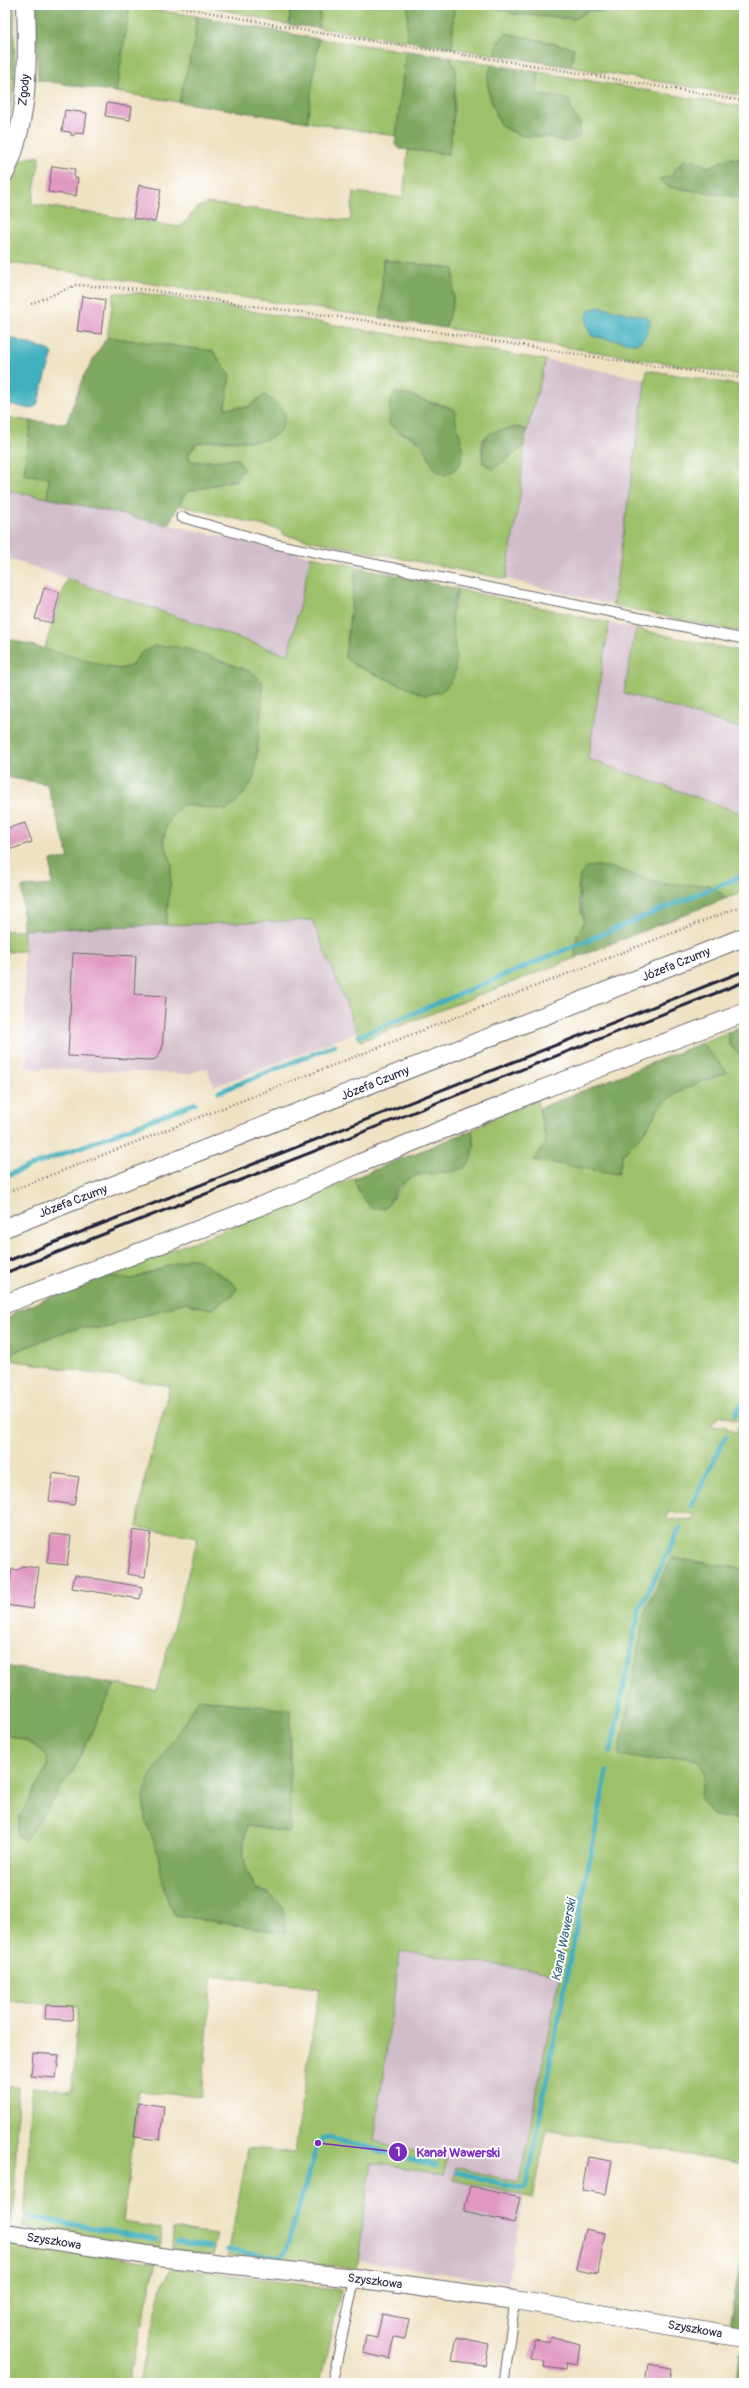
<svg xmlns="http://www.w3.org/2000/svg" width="749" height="2388" font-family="Pangolin,sans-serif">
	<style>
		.industrial { fill: #d1bdc9 }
		.green { fill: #9dc16b; stroke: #607253; fill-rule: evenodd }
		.forest { fill: #7ea75f; stroke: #50644d }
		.water { fill: #41afbe; stroke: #32687c }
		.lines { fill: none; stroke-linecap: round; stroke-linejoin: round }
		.stream { stroke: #41afbe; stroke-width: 5 }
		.building { fill: #e199c2 }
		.lane-casing { stroke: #6a656b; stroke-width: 11 }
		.street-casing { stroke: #6a656b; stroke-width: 20 }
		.path { stroke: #6a656b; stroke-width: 2.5; stroke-dasharray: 1 3; stroke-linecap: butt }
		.lane { stroke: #fff; stroke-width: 9 }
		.street { stroke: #fff; stroke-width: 18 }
		.rail { stroke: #22223b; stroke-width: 3 }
		.labels { text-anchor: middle; stroke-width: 4; stroke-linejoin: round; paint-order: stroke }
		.street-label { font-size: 12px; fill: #22223b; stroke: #fff }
		.water-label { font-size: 13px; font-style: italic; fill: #306176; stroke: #fff }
		.leader { fill: none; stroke: #7b2cbf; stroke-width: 1.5 }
		.callout-dot { fill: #7b2cbf; stroke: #fff; stroke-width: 1.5 }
		.mark-label { font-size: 12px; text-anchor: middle; font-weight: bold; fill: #fff }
		.callout-label { font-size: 13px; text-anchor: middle; font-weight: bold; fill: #7b2cbf; stroke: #fff; stroke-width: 4; stroke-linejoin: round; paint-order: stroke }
	</style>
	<rect width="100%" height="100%" fill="#fff"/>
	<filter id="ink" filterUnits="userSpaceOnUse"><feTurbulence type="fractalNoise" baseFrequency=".025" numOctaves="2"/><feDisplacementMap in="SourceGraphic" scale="8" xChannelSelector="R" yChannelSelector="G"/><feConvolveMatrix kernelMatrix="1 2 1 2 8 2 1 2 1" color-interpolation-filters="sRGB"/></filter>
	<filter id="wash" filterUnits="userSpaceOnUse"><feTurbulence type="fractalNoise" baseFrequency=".012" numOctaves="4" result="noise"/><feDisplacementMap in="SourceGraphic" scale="16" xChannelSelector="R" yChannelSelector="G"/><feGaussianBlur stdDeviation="0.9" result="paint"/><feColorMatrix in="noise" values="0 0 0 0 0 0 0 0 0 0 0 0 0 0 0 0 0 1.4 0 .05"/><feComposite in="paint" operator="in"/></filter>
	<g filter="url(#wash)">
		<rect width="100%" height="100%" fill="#efe2c3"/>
		<!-- industrial -->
		<path class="industrial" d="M546 360 645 379 644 399 613 605 506 579 520 494 527 430Z
			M7 489 311 556 288 655 5 557V490Z
			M609 623 636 629 624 693 744 729V814L588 759Z
			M312 920 357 1032 264 1068 214 1086 207 1068 187 1074 27 1068 23 930Z
			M400 1951 561 1974 519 2183 456 2167 454 2180 524 2196 507 2283 358 2260 371 2162 442 2175 446 2160 374 2141Z"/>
		<!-- green -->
		<path class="green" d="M191 5H291L289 25 212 7Z
			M321 5H408L407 41 319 28Z
			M454 5H490L515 14 575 19 590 10H611L615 5H744V96L571 67 574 48 506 33 498 43 496 55 452 48Z
			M130 6 196 16 195 40 179 102 116 92Z
			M319 39 406 51 396 136 307 122Z
			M450 57 492 65C481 84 494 107 501 126L523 136 550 137 566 142 581 124 572 112 569 100C558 95 546 99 537 92L539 72 744 107V160L730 158 708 167 695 160 677 166 671 176 660 179 669 187 744 198V344L741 375 445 328 453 304 454 269 383 260 381 318 5 262V194L18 163 23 159 40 156 32 204 180 227 197 208 207 203 350 221 354 192 403 198 408 150 448 154C453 135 460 72 450 57ZM593 308 645 336 636 344 587 315Z
			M5 76 15 77 10 117 5 135Z
			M114 293H142L546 360 527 430C516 427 485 429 482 443 481 449 482 457 483 463L504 462 524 446 520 494 506 579 283 535 281 530 179 505 186 492 237 480 238 459 194 462 189 459V454L196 444 209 441H236L264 395 248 407 224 408 230 375 213 351 107 337ZM410 394 427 402 446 405 455 417 461 443 433 468C424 445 421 439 396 432Z
			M647 370 744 386V633L613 605Z
			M5 417 31 421 24 474 49 478 47 498 5 490Z
			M311 556 356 566 345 658 453 612 458 589 609 623 588 759 744 814V892L727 898 709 885 664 884 609 867 578 899 584 922 577 935 575 958 361 1041 312 920 166 925 172 864 163 839 167 825 175 812 183 805 227 810 140 654 131 666 118 669 44 650 67 579 288 655Z
			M636 629 744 652V729L624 693Z
			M23 930 25 951 5 952V931Z
			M728 1032C727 1046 734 1050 744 1058V1569L672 1558 652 1761C668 1758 700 1749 704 1773 706 1780 702 1791 700 1798L714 1816 744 1820V2164L547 2129 533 2198 454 2180 456 2167 519 2183 560 1974 400 1951 374 2141 447 2160 443 2175 371 2162 357 2269 228 2256 248 2148 295 2152 319 1988 212 1975 202 2097 139 2091 123 2222 161 2228V2248L24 2228 32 2087 72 2090 78 2007 6 2001 5 2019V1735C21 1738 34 1744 46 1754L47 1767 20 1817 55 1796 74 1769 115 1684 156 1691 198 1537 137 1527 145 1477 170 1386 5 1359V1356L58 1334 80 1328H106L182 1303 212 1309 233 1295V1283L205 1264 159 1269 133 1279 104 1275 299 1202 354 1178 359 1193 386 1208 406 1180 416 1175 431 1174 475 1146 472 1130 536 1096 546 1144 534 1160 618 1174 623 1154 643 1134 659 1108 671 1097 689 1087 727 1072 701 1043ZM720 1415 740 1421 736 1433 724 1426H710ZM667 1512 695 1514 692 1520 672 1519 668 1522ZM144 1811 289 1832 247 1826C241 1852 243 1865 256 1889L269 1893 285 1933 175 1915C162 1894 162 1872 157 1849 153 1836 147 1824 144 1811Z
			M5 2086 18 2087 14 2207 11 2224 5 2223Z
			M173 2229 216 2235 213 2256 172 2250Z
			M5 2241 156 2263 128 2383H5Z
			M172 2267 341 2290 320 2383H139L163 2282Z"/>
		<!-- forest -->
		<path class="forest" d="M5 5H14L15 77 5 76Z
			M35 5 130 6 116 92 38 80Z
			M291 5H321L319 28 289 25Z
			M408 5H454L452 48 407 41Z
			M490 5H615C608 14 600 13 590 10L575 19 515 14Z
			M196 16 319 39 307 122 179 102 195 40Z
			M506 33 574 48 571 67 496 55 498 43Z
			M406 51 450 57 456 70 451 142 448 154 400 149 395 145Z
			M492 65 539 72 537 92C546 99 558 95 569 100 570 104 570 108 572 112 578 123 584 125 578 138L566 142 550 137 523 136 501 126C494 107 481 84 492 65Z
			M730 158 744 160V198L669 187 659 179 671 176 685 159 695 160 708 167Z
			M383 260 454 269 453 304 445 328 381 318Z
			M107 337 213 351 230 375 225 408 248 407 264 395 275 401 285 413C283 448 252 441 227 440 217 440 206 442 196 444L189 454V459L194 462 238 459 244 469 237 479 186 492 168 525 47 498 49 478 24 474 31 421 66 424 84 375Z
			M395 393C408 394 415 398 427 401 437 405 445 405 455 410 455 436 478 461 445 475L433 468C430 459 427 447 419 441 408 432 399 435 389 424L390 402Z
			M517 427 527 430 524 446 493 469 483 463C481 430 487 433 517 427Z
			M356 566 458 589C457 594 454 599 453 604 447 635 476 692 424 695L356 666 345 658Z
			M5 638 118 669 131 666 140 654 153 646H171L191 650 252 672 262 682 263 696 254 778C247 792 239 800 227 810L183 805 175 812 167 825 163 839 172 864 166 925 23 930 22 887 52 885 51 860 69 858 47 784 5 777Z
			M597 866 609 867 664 884 709 885 727 898 575 958 577 935 584 922 578 889 580 876 587 867Z
			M744 1025V1058C734 1050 727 1046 728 1032Z
			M701 1043 727 1072 689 1087 671 1097 659 1108 643 1134 623 1154 618 1174 534 1160 546 1143 540 1108Z
			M472 1130C483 1189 435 1164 408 1179 398 1185 391 1199 386 1208L372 1209 359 1193 354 1178Z
			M189 1258 199 1260 233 1283 237 1289C232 1298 220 1302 212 1309L182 1303 105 1328H80L58 1334 5 1356V1321L17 1311 104 1275 133 1279Z
			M672 1558 744 1569V1820L714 1816 700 1798 705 1773 698 1761 686 1756 652 1761 619 1755 646 1609Z
			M5 1666 115 1684 74 1769 25 1841 17 1834 20 1817 47 1767 46 1755C35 1743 21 1738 5 1735Z
			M198 1699 290 1710V1832L247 1826C240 1850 244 1867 256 1889 282 1898 285 1907 285 1933L175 1915C161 1893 163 1871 156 1847 152 1835 144 1822 144 1809 143 1798 145 1790 149 1779Z
			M744 2242V2329L729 2326Z
			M740 2353H744V2383H737Z"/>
		<!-- water -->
		<path class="water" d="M599 307 647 317 650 321C649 330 645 340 636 344L592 336C586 328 585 319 589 310Z
			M5 336 49 350 53 353 37 405 30 409 5 403Z"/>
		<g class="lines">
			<!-- stream -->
			<path class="stream" d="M359 1036 744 875
				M219 1092 335 1045
				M5 1176 195 1103
				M736 1414 744 1399
				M691 1506 726 1436
				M611 1751 639 1610 680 1528
				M457 2172 521 2189 526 2185 607 1771
				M5 2212 10 2213
				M31 2217 156 2239
				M177 2242 211 2247
				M228 2250 278 2258 286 2250 318 2143 323 2138 329 2137 436 2166"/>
		</g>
		<g id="blocks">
			<!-- building -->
			<path class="building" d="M107 103 132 107 130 120 105 116Z
				M65 110 87 113 84 134 76 133 72 136 70 132 62 131Z
				M52 166 75 169 74 178H78L76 196 48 192Z
				M139 185 161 189 155 222 133 218Z
				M82 296 105 300 101 334 77 331Z
				M44 588 60 592 52 623 35 619Z
				M25 823 32 842 9 850 5 841V829Z
				M73 953 136 956 134 994 166 996 162 1049 156 1059 149 1060 68 1056Z
				M53 1473 79 1477 74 1505 49 1501Z
				M133 1530 151 1533 145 1577 127 1574Z
				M51 1534 71 1536 67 1565 47 1563Z
				M23 1566 39 1568 33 1609 6 1605 12 1569 18 1570Z
				M75 1575 142 1587 140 1599 72 1588Z
				M46 2005 73 2006 72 2020 45 2019Z
				M33 2053 59 2055 56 2078 31 2076Z
				M138 2103 164 2106 160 2140 134 2137Z
				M588 2157 612 2161 606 2194 582 2190Z
				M470 2186 520 2198 514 2223 464 2212Z
				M585 2229 605 2233 598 2274 576 2270Z
				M382 2314 409 2319 405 2339 394 2337 389 2359 363 2353 366 2336 377 2338Z
				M550 2336 580 2344 577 2365 566 2363 565 2370 544 2367 545 2361 530 2359 534 2339 549 2342Z
				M457 2337 489 2344 485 2365 452 2361Z
				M648 2364 671 2368 669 2383H645Z"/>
		</g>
	</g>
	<g filter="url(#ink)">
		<use href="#blocks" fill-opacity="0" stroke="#6a656b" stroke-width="1"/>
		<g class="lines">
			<!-- lane casing -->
			<g class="lane-casing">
				<path id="lane" d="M181 517 275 544 744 639
					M332 2383 355 2278
					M504 2383 515 2300"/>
			</g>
			<!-- street casing -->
			<g class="street-casing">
				<path id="street" d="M5 173C29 121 28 61 26 5
					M5 1228 744 937
					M5 1304 289 1195 358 1164 543 1089 744 1013
					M5 2233 167 2258 355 2278 515 2300 744 2338"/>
			</g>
			<!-- path -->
			<path class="path" d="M170 5 313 32 531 65 744 101
				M31 304 76 285 150 290 246 305 355 319 646 365 744 378
				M5 1193 744 905"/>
			<!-- lane -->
			<use href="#lane" class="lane"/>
			<!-- street -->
			<use href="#street" class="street"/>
			<!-- rail -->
			<path class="rail" d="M5 1262 744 971
				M5 1273 744 982"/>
		</g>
	</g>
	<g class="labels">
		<!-- street labels -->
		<g class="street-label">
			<text transform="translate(24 90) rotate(-84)" y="4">Zgody</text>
			<text transform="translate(676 964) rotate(-22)" y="4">Józefa Czumy</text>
			<text transform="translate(375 1083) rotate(-22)" y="4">Józefa Czumy</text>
			<text transform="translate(73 1201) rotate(-21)" y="4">Józefa Czumy</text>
			<text transform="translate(54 2241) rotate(9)" y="4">Szyszkowa</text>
			<text transform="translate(375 2281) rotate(7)" y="4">Szyszkowa</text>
			<text transform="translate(695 2329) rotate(10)" y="4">Szyszkowa</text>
		</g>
		<!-- water labels -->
		<g class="water-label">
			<text transform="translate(563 1940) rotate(-79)" y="5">Kanał Wawerski</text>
		</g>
	</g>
	<!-- callouts -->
	<path class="leader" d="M318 2143L398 2152"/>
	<g class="callout-dot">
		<circle cx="318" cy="2143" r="4"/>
		<circle cx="398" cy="2152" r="10"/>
	</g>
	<g class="mark-label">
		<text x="398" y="2156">1</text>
	</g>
	<g class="callout-label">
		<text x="458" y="2157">Kanał Wawerski</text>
	</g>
	<!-- margin -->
	<rect width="749" height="2388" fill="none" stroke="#fff" stroke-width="20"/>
</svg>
